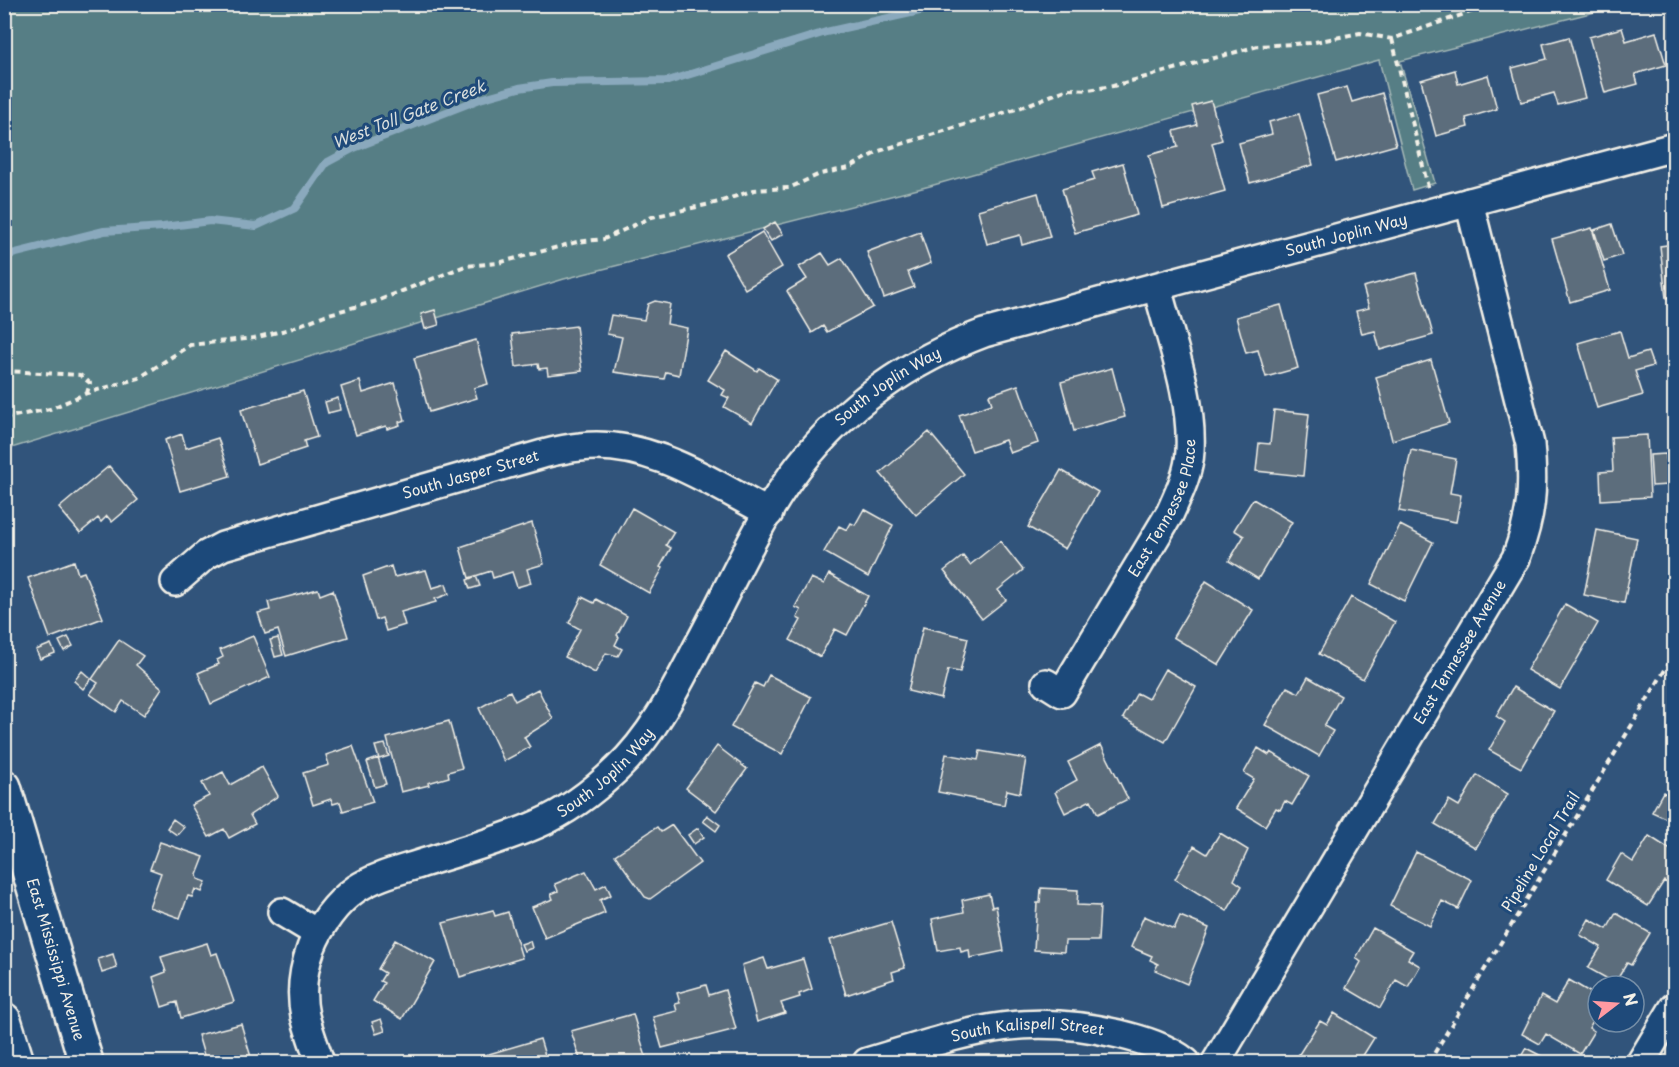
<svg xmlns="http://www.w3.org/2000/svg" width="1679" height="1067" font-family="'Playpen Sans',sans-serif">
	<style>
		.green { fill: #567e85; stroke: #a5b8b6; stroke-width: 1.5 }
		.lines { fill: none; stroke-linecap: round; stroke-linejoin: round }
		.stream { stroke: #8aa9bd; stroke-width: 8 }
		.building { fill: #5c6d7c; stroke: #f4f1e8; stroke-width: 1.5 }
		.street-casing { stroke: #f4f1e8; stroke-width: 32 }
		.secondary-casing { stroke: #f4f1e8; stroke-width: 38 }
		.path { stroke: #f4f1e8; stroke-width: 4; stroke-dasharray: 6 4.5; stroke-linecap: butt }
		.street { stroke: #1f4a7a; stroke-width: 27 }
		.secondary { stroke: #1f4a7a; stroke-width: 33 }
		.labels { text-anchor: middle; stroke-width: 6; stroke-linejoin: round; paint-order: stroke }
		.street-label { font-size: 15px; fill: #f4f1e8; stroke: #1f4a7a }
		.water-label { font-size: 16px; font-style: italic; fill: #dadfdd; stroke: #1f4a7a }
	</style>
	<rect width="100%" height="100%" fill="#31547b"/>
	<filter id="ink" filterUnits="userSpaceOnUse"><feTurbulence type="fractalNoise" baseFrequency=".0167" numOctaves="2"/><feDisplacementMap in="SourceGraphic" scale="12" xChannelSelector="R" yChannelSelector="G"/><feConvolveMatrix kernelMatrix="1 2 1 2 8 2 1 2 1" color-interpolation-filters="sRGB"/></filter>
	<g filter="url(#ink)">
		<!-- green -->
		<path class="green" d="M5 5H1622L1400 61 1435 183 1412 190 1379 60 930 186 564 279 5 450Z"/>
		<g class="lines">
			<!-- stream -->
			<path class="stream" d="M4 256 104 231 163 227 210 221 256 226 295 208 326 163 354 148 480 99 519 88 552 83 668 81 826 32 951 4"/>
		</g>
		<!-- building -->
		<path class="building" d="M1622 28 1626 41 1656 32 1666 65 1635 74 1638 84 1605 93 1589 37Z
			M1569 37 1585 98 1558 105 1554 93 1521 102 1512 68 1547 59 1543 44Z
			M1455 70 1458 84 1488 75 1497 109 1466 118 1468 127 1436 136 1421 80Z
			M1347 87 1352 102 1382 93 1396 145 1336 162 1317 95Z
			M1211 101 1222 140 1212 143 1225 191 1163 208 1149 155 1178 147 1174 131 1197 125 1192 106Z
			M1299 114 1313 165 1250 183 1239 143 1272 134 1269 122Z
			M1123 163 1137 215 1075 233 1062 189 1095 180 1092 172Z
			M1038 193 1050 237 1022 245 1020 235 987 244 978 210Z
			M775 222 783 234 771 241 763 229Z
			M1612 224 1622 255 1604 261 1594 230Z
			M1592 228 1610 290 1570 302 1552 239Z
			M762 232 782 267 745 289 725 254Z
			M920 232 931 263 908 272 914 287 884 298 867 252Z
			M1674 244V297L1666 298 1660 246Z
			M822 253 830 265 842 258 873 307 827 332 823 326 812 333 787 291 807 279 799 267Z
			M1416 273 1433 335 1380 350 1375 331 1362 334 1356 311 1369 308 1363 287Z
			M655 301 670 304 667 324 687 328 679 375 666 372 664 379 614 372 622 337 607 334 611 315 644 320 648 304Z
			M1281 305 1298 368 1266 377 1258 350 1246 353 1236 317Z
			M435 310 439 325 425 329 421 314Z
			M576 326 582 371 548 375 547 368 539 369 538 364 516 367 512 334Z
			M1620 331 1628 358 1648 352 1653 366 1635 371 1643 395 1597 408 1578 343Z
			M476 340 488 384 474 388 477 398 429 412 414 358Z
			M726 351 757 371 759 368 777 379 752 423 724 407 729 398 722 395 725 390 708 380Z
			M1431 360 1449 423 1392 440 1376 377Z
			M1112 368 1125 417 1074 431 1061 382Z
			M360 381 363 393 395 383 405 420 399 422 400 425 387 429 386 426 356 435 341 387Z
			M1018 385 1038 443 1010 453 1005 440 972 451 959 415 992 404 989 395Z
			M303 391 317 437 304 441 306 448 257 464 241 410Z
			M338 398 340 410 328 413 325 402Z
			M1274 410 1309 414 1303 476 1256 471 1259 443 1270 444Z
			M929 432 964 474 916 515 880 473Z
			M182 434 186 448 218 438 230 476 180 491 165 440Z
			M1647 435 1650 497 1601 500 1600 472 1613 471 1611 437Z
			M1411 450 1456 459 1450 493 1461 495 1456 522 1399 511Z
			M1666 454 1668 485 1652 486 1650 455Z
			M109 466 138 500 112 522 107 516 101 522 98 518 80 533 59 508Z
			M1061 470 1098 492 1065 549 1028 527Z
			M1253 499 1292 522 1258 579 1229 561 1244 536 1234 530Z
			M632 508 674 532 666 545 671 548 660 567 663 568 649 593 600 565Z
			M864 509 893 525 868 577 824 552 839 526 847 530 851 523 855 525Z
			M532 523 544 564 527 569 531 583 517 587 512 572 493 578 491 571 469 578 460 547Z
			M1400 525 1433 542 1404 601 1371 584Z
			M1597 530 1637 538 1624 603 1584 595Z
			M1000 541 1023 570 998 590 1006 600 982 619 944 571 963 556 970 565Z
			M74 561 78 574 84 572 103 618 50 638 28 578Z
			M391 566 394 577 426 570 432 588 446 584 449 594 435 599 436 602 401 612 405 625 386 631 382 618 376 620 363 576Z
			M829 574 868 596 847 635 835 629 820 657 790 640 801 620 797 618 801 610 795 607 811 578 824 584Z
			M476 576 480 586 470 589 467 580Z
			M1206 581 1253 610 1219 665 1173 637Z
			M318 589 320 595 333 590 348 637 286 656 278 630 265 634 258 613 270 610 268 602Z
			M582 597 594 603 596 599 627 616 617 635 619 637 615 645 622 649 618 656 606 653 595 673 565 657 580 629 569 623Z
			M1351 597 1395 622 1363 679 1319 654Z
			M1565 604 1598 623 1560 689 1527 670Z
			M923 627 968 638 960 672 948 670 941 699 908 691Z
			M253 636 270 677 211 704 198 673 219 664 217 660 223 657 220 650Z
			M68 637 73 646 64 651 59 641Z
			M278 638 283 655 275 657 270 640Z
			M119 640 143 656 136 665 162 688 144 715 123 701 116 712 90 694 98 683 92 679Z
			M51 644 55 653 40 659 36 650Z
			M1165 669 1196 687 1165 742 1123 718 1137 693 1148 699Z
			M82 671 91 679 83 689 74 681Z
			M769 675 811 697 782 754 731 727 755 683 763 687Z
			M1308 677 1341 696 1324 726 1333 731 1319 756 1265 725 1287 687 1299 693Z
			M1513 687 1554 711 1521 768 1489 750 1505 722 1496 716Z
			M538 689 553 719 524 737 530 747 504 761 479 708 510 691 515 701Z
			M449 721 462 768 448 772 449 777 428 783 429 785 401 792 387 738Z
			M385 744 389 756 379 759 375 746Z
			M1101 745 1128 799 1098 814 1091 800 1065 813 1055 792 1077 780 1068 762Z
			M353 746 373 802 343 811 340 802 333 804 331 799 313 805 303 773 329 765 326 755Z
			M717 746 747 769 716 811 686 788Z
			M1258 748 1269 755 1271 752 1309 776 1292 805 1285 801 1280 810 1276 808 1265 826 1236 808 1254 779 1244 773Z
			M980 751 1026 759 1020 793 1007 790 1004 805 938 792 946 754 978 760Z
			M378 758 386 784 375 787 367 762Z
			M262 767 278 796 250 815 255 824 229 838 224 829 209 837 191 805 209 796 202 783 223 772 230 785Z
			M1477 775 1508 794 1476 848 1435 824 1449 800 1459 806Z
			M1663 792 1674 799V822L1652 812Z
			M707 815 720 825 716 831 703 821Z
			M173 819 184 827 177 835 167 828Z
			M672 825 700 863 650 899 645 897 615 855 657 827 661 832Z
			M698 828 704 837 694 844 688 835Z
			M1220 833 1248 850 1234 880 1242 886 1227 911 1175 879 1194 846 1207 854Z
			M1649 836 1674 852V887L1664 881 1648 906 1606 880 1621 854 1633 862Z
			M160 842 204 857 197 875 198 879 206 882 202 892 195 889 192 897 188 896 180 918 149 907 161 873 150 869Z
			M1416 852 1472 880 1458 909 1442 901 1430 926 1390 906Z
			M586 871 596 889 606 884 611 895 600 900 605 913 545 938 532 907 553 899 551 894 558 891 555 884Z
			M1041 888 1078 890 1077 905 1100 906 1098 941H1065L1064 952 1034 950 1037 903H1040Z
			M989 894 992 907 996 906 1004 951 970 958 969 950 961 952 960 947 938 951 932 919 964 912 962 900Z
			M493 910 495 916 508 912 522 958 460 977 443 923Z
			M1616 913 1650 933 1631 965 1627 963 1615 983 1588 968 1601 947 1580 935 1589 919 1607 929Z
			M1144 916 1174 929 1180 916 1209 928 1187 984 1155 970 1158 964 1150 960 1152 956 1131 947Z
			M891 922 905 968 892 972 894 979 846 995 830 940Z
			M1373 928 1413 951 1408 959 1420 966 1408 987 1396 980 1380 1008 1346 988 1361 962 1356 958Z
			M395 940 435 962 402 1019 373 1001 384 983 380 981 385 973 378 969Z
			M530 941 532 948 524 951 521 944Z
			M207 943 211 955 217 953 234 1002 181 1018 177 1002 162 1007 153 977 166 972 161 957Z
			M113 954 117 968 102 973 98 959Z
			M764 958 768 969 803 959 812 989 799 994 800 997 781 1003 785 1013 757 1022 742 965Z
			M1569 980 1598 997V1012L1589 1028 1594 1031 1580 1054 1546 1034 1540 1044 1522 1034 1541 996 1555 1004Z
			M706 985 709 995 725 990 736 1029 662 1048 653 1017 677 1011 675 1004 680 1003 677 993Z
			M1334 1013 1374 1038 1359 1062H1294L1320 1021 1327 1025Z
			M633 1014 646 1057 625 1062H612V1060L581 1062 571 1031Z
			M381 1019 385 1031 376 1034 372 1022Z
			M241 1024 251 1057 245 1059 246 1062H206L198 1035Z
			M540 1039 547 1062H484L482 1056Z
			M1526 1048 1553 1062H1518Z"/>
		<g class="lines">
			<!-- street casing -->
			<g class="street-casing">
				<g id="street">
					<path id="s1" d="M175 582 206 555 223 546 543 454C555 451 568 448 580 447 649 439 710 482 769 513"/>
					<path id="s2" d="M1046 683 1062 693 1170 513C1179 493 1189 473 1190 451 1193 397 1170 339 1157 287"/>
					<path d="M282 912 317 933"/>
					<path id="s3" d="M320 1062C315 1047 309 1032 305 1016 300 993 303 970 311 948 320 925 336 903 356 889 377 875 402 870 426 862 464 850 502 840 538 824 566 812 595 790 617 769 654 734 676 688 699 644 729 589 761 514 799 466 848 403 909 361 984 333L1674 147"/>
					<path id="s4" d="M867 1062C962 1034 1018 1010 1119 1034 1143 1040 1167 1047 1186 1062"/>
					<path id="s5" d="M1216 1062 1516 558C1532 514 1534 490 1530 444L1469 202"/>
					<path d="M1641 1062 1674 1007"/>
				</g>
			</g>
			<!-- secondary casing -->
			<g class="secondary-casing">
				<g id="secondary">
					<path id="s6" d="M4 787 86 1062"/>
					<path d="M4 1020 17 1062"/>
				</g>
			</g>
			<!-- path -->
			<path class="path" d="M1392 39 1428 187
				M4 371 80 375 90 383 87 393
				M4 418 50 409 87 393 139 378 190 345 254 338 290 329 325 315 377 301 465 266 498 263 577 242 604 239 652 217 719 202 754 190 789 188 820 174 849 168 879 151 1019 108 1068 89 1088 90 1113 86 1258 46 1310 43 1360 33 1392 39 1493 4
				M1429 1062 1674 655"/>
			<!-- street -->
			<use href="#street" class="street"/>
			<!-- secondary -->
			<use href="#secondary" class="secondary"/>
		</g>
	</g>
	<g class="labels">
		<!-- street labels -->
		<g class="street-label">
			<text dy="5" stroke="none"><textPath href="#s3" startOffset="1444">South Joplin Way</textPath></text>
			<text dy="5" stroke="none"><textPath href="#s3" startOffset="958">South Joplin Way</textPath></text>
			<text dy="5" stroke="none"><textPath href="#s1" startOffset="318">South Jasper Street</textPath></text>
			<text dy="5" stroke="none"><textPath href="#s2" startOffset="231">East Tennessee Place</textPath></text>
			<text dy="5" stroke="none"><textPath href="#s5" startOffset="477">East Tennessee Avenue</textPath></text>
			<text dy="5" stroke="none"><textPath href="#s3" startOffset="472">South Joplin Way</textPath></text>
			<text transform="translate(1541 852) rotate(-59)" y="5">Pipeline Local Trail</text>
			<text dy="5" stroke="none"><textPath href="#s6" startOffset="180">East Mississippi Avenue</textPath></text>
			<text dy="5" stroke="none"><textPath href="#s4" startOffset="165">South Kalispell Street</textPath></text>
		</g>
		<!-- water labels -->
		<g class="water-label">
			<text transform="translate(409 114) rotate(-21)" y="6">West Toll Gate Creek</text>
		</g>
	</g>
	<!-- margin -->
	<rect width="1679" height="1067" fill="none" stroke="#1f4a7a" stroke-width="24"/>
	<rect x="12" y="12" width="1655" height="1043" fill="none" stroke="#f4f1e8" stroke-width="2" filter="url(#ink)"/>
	<!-- north arrow -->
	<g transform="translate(1616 1004) rotate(73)"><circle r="28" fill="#1f4a7a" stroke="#748da6" stroke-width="1.5"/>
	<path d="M0-4.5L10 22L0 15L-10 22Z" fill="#ff9aa2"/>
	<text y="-9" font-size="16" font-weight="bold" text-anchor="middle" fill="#f4f1e8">N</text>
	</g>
</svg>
